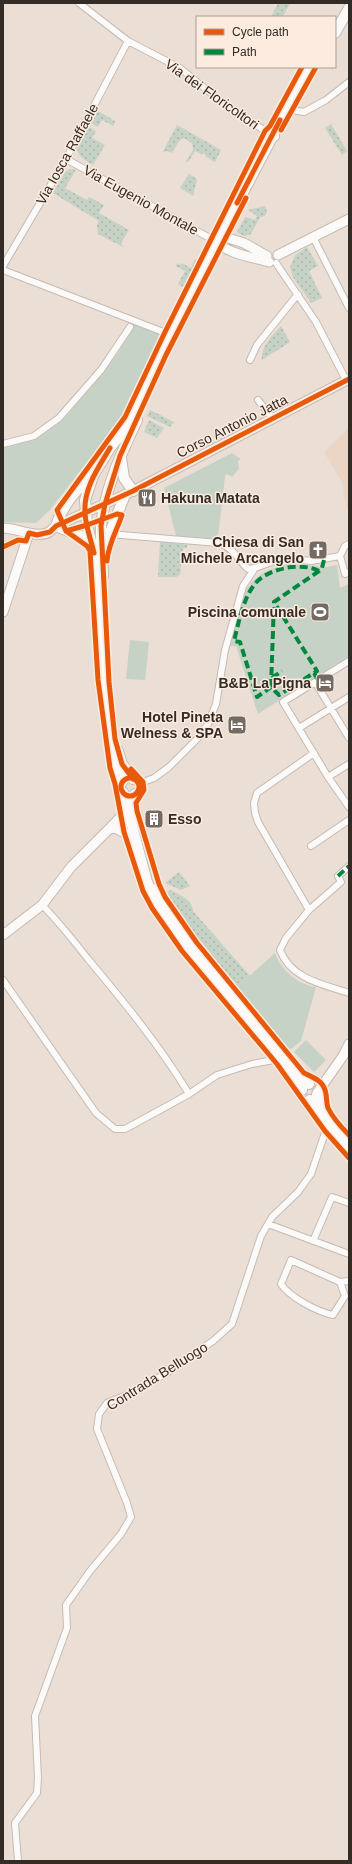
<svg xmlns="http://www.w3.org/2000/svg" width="352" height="1864" font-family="Arial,sans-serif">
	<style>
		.built { fill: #ebd6c6 }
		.green { fill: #c7d2c6 }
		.garden { fill: url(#garden-dots) }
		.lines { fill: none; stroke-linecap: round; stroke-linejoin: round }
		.street-casing { stroke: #c4bbb3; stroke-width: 8 }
		.secondary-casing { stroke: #c4bbb3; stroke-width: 11 }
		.primary-casing { stroke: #c4bbb3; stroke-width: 12 }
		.street { stroke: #fcfaf9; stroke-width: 6 }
		.secondary { stroke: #fcfaf9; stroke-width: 9 }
		.primary { stroke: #fcfaf9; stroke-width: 10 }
		.quiet { stroke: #00873e; stroke-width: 4; stroke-dasharray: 8 4; stroke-linecap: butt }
		.cycleway-casing { stroke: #fcebde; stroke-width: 8 }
		.cycleway { stroke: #e8590c; stroke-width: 5 }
		.labels { text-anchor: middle; stroke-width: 3; stroke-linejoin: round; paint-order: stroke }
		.street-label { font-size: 14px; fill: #332b25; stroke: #fcebde }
		.poi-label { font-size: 14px; font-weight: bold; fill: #332b25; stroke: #fcebde; text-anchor: end }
	</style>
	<defs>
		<pattern id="garden-dots" width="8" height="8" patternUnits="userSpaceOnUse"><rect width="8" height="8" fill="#c7d2c6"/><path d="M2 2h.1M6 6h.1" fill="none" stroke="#abb4aa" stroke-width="1.8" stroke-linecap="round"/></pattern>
	</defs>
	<rect width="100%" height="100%" fill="#eaded5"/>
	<!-- built -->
	<path class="built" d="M349 428V513L344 498 343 484 324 452Z"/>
	<!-- green -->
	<path class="green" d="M134 324 162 335 121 418 50 510 36 523 3 522V448L30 440 45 433 66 417 118 353Z
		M232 453 241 459 238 461 239 469 232 477 227 474 225 476 218 537 214 539 176 536 164 488Z
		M287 564 317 566 322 568 337 565 340 588 349 584V656L258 714 236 646H230C235 625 238 596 253 581 262 571 275 568 287 564Z
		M130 640 149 642 145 680 126 679Z
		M275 953C281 970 298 985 316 987L301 1041 288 1051 237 987Z
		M306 1040 326 1060 314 1072 294 1052Z"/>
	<!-- garden -->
	<path class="garden" d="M278 3H290L283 17H271Z
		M98 111 115 121 113 126 102 120 98 127 91 123Z
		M331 124 347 151 342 155 325 128Z
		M177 125 221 150 215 162 206 157 204 153 201 154 195 151 188 162 186 161 193 150 192 143 184 138 179 141 172 153 166 151 162 153Z
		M89 127 96 131 92 138 105 145 93 165C69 151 77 148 89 127Z
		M70 169 76 170 65 188 87 200 89 197 104 205 99 213 129 230 121 243 123 247 98 234 97 225 99 221 53 193 65 172Z
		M189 174 197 179 193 196 180 188Z
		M265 206 267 212 265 216 260 217 251 234 244 236 237 232 245 217 255 220 257 216 248 210Z
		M307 247 318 266 309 271 322 298 311 303 293 277 290 267 295 255Z
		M195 259 197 260 183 287 178 284 185 271 176 266 177 263 180 265 181 263 191 268Z
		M281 326 290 342 262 360C260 347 273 335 281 326Z
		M150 410 174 422 170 427 147 416Z
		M149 420 164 428 157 438 144 432Z
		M160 541 187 545V548H183L180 575 176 577H158Z
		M179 872 190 886 181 890 165 883Z
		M170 890C179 894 193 900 193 911L250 976 237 987 191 929 166 893Z"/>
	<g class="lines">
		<!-- street casing -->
		<g class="street-casing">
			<path id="street" d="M79 3 128 41 180 68 234 112 276 137
				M292 110 304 112 326 100 349 82
				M66 159 217 242
				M313 237 349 308
				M276 263 316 322 346 380
				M3 266 66 159 128 41
				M3 270 171 335
				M250 360 257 345 298 294
				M258 400 273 419
				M3 444 34 436 59 418 101 370 130 327
				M109 534 219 543C235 549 236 558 248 569L255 568 283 558 311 561 340 556
				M349 544 345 546 340 556 345 574 349 572
				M3 547 18 540 26 541
				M349 661 283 702 328 777 349 807
				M315 682 349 738
				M299 728 349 697
				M314 753 257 793 254 803 255 813 258 822 309 910 286 938 280 950C291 979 322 984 349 993
				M328 777 349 764
				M138 784 154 778 169 767 197 739 208 724 216 704 225 650 236 611 243 586 255 568
				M311 846 349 820
				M42 905C59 922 73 940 88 959 124 1002 160 1046 189 1094
				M309 910 341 882 338 876 349 866
				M3 980 96 1113 115 1129H125L138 1122 189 1094 217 1075 252 1064 279 1059
				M268 1224 349 1254
				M313 1241 332 1197 349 1203
				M340 1282 345 1296 333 1315C318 1312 289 1297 281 1284L291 1260 340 1282 349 1281
				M18 1861 15 1823 37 1793 38 1778 35 1716 67 1628 66 1605 90 1571 121 1534 131 1517 127 1503 97 1429 99 1414 107 1403 134 1392 168 1372 213 1341 232 1324 261 1236 272 1217 298 1192 311 1174 328 1124"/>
		</g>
		<!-- secondary casing -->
		<g class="secondary-casing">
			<path id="secondary" d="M278 255 349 219
				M267 256 244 243 225 237 217 242C226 253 255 258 269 262
				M3 528C17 528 38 539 49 532 52 530 53 528 56 526L133 491 349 379
				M3 612 29 533
				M109 829 127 810
				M3 935 42 905 71 867 109 829 115 828 134 838
				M317 1093 343 1056 349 1044"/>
		</g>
		<!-- primary casing -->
		<g class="primary-casing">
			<path id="primary" d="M335 33 349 8
				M121 458 124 478 133 491
				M92 546 83 537 56 526C62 506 77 488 93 476
				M104 547 125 495
				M103 576C103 560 100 542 101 526 105 488 121 454 137 420
				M118 751 122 764 133 779
				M122 782 115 767 111 741 104 681 98 580 94 553 87 525 85 500 93 476 110 448 126 428 161 353 217 242 309 67
				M123 792 147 882 158 905 190 953 302 1090
				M135 794 134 809 135 818
				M156 889 207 960 309 1084
				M317 1095 332 1120
				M310 1100 349 1149"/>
		</g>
		<!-- street -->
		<use href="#street" class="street"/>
		<!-- secondary -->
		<use href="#secondary" class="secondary"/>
		<!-- primary -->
		<use href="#primary" class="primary"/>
		<!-- quiet -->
		<path class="quiet" d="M319 571C300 561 263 569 252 588 243 601 238 625 234 641L240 642 257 697 271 687 279 695 317 671 274 602 319 571 322 568 324 560
			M314 673 318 680
			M272 678 282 671
			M271 687 274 602
			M338 876 349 866"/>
		<!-- cycleway casing -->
		<g class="cycleway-casing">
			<path id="cycleway" d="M302 67 270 126 265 131 165 332 125 417 57 510 66 531 87 546 90 551 98 680 110 768 115 784 124 832 143 891 152 908 182 951 277 1064 325 1131 349 1158
				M281 130 316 67
				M237 203 280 120
				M66 531 87 525 117 514 122 515C117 530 108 545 107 561
				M3 547 18 540 26 541 29 533 37 535 50 532 56 526 133 491 349 379
				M94 553C91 540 86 527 85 514 83 489 98 468 110 448
				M131 769 143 782 144 790 136 803 137 811 159 884 165 897 197 943 304 1073C312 1077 322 1080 325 1090 327 1095 326 1102 328 1108 333 1118 341 1127 349 1135
				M121 787a9 9 0 1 1 18 0a9 9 0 1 1-18 0Z
				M133 779 122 764 115 739 109 682 101 526 105 504 120 456 166 355 246 198"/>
		</g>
		<!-- cycleway -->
		<use href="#cycleway" class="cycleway"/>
	</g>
	<!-- icons -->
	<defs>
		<g id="restaurant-square" transform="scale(1)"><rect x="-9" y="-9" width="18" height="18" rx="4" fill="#736a63" stroke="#fcebde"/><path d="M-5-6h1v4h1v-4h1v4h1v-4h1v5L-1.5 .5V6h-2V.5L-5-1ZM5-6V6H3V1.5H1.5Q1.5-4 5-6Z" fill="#fff"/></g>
		<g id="church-square" transform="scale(1)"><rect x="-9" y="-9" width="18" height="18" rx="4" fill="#736a63" stroke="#fcebde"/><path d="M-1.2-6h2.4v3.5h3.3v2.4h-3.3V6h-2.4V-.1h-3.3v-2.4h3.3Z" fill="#fff"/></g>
		<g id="stadium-square" transform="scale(1)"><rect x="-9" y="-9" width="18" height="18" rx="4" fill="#736a63" stroke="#fcebde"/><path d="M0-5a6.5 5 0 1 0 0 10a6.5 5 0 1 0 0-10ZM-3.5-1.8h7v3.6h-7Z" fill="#fff"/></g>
		<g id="hotel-square" transform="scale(1)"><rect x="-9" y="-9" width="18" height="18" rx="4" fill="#736a63" stroke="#fcebde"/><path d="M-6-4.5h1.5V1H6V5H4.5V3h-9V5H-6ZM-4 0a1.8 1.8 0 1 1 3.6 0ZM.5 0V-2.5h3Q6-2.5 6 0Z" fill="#fff"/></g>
		<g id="building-square" transform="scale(1)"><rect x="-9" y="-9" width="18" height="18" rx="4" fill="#736a63" stroke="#fcebde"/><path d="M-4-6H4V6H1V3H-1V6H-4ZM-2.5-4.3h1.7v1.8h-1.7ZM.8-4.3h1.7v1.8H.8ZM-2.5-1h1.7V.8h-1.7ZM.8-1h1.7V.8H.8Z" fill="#fff"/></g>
	</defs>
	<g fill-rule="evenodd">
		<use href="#restaurant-square" x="147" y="498"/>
		<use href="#church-square" x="318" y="550"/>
		<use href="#stadium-square" x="320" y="612"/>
		<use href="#hotel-square" x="325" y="683"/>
		<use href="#hotel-square" x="237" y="725"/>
		<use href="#building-square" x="154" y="819"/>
	</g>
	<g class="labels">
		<!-- street labels -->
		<g class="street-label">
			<text transform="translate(212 94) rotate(35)" y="5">Via dei Floricoltori</text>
			<text transform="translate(67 154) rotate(-61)" y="5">Via Iosca Raffaele</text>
			<text transform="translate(141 200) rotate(29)" y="5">Via Eugenio Montale</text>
			<text transform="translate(232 426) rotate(-27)" y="5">Corso Antonio Jatta</text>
			<text transform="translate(157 1376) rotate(-32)" y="5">Contrada Belluogo</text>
		</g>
		<!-- poi labels -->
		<g class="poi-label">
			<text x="161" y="503" text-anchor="start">Hakuna Matata</text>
			<text x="304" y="547">Chiesa di San<tspan x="304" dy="16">Michele Arcangelo</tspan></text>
			<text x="306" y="617">Piscina comunale</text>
			<text x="311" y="688">B&amp;B La Pigna</text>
			<text x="223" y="722">Hotel Pineta<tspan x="223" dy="16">Welness &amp; SPA</tspan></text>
			<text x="168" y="824" text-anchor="start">Esso</text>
		</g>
	</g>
	<!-- border -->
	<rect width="352" height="1864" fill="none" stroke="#332b25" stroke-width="8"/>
	<!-- legend -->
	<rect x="196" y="16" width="140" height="52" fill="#fcebde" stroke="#ac9e94"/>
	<rect x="204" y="29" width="20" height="6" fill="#e8590c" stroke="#ac9e94"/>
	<text x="232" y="36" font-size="12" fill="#332b25">Cycle path</text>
	<rect x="204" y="49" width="20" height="6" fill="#00873e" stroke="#ac9e94"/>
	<text x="232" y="56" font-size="12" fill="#332b25">Path</text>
</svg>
